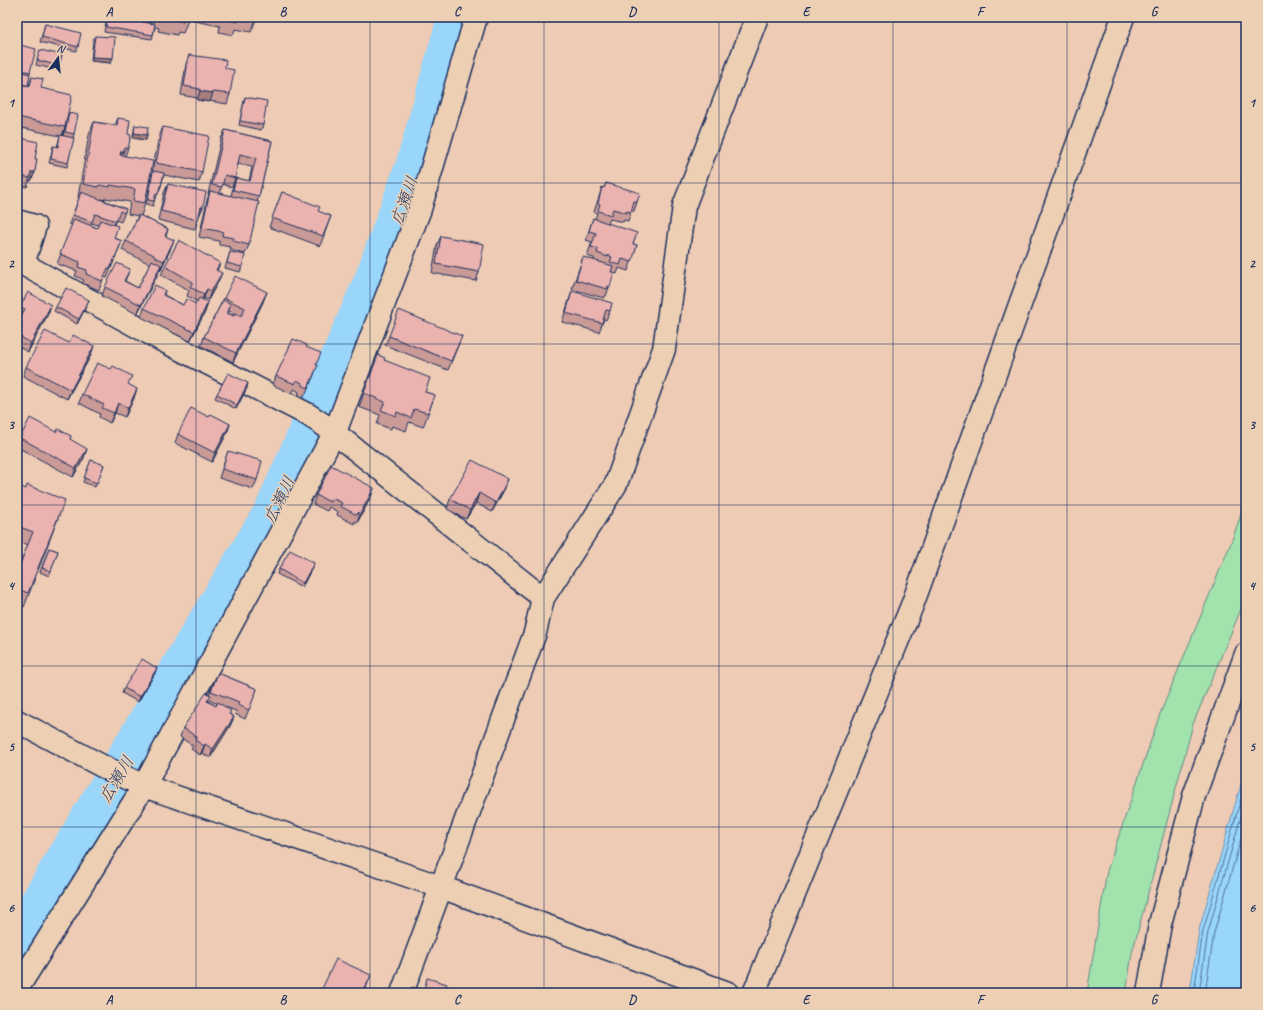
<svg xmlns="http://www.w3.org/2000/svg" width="1263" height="1010" font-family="Caveat,'Klee One',sans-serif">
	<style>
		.green { fill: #a2e3ad; stroke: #5e8986 }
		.water { fill: #9ad5fa; stroke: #6793bc }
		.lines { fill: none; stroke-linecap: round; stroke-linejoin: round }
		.shore { stroke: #4e719c; stroke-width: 1 }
		.river { stroke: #9ad5fa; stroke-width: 43 }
		.minor-casing { stroke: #1b2f5e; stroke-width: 25 }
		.minor { stroke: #edd0b4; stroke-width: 22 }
		.wall { fill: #ca9a97; stroke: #1b2f5e; fill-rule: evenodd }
		.shaded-wall { fill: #a47d7b; stroke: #1b2f5e }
		.building { fill: #ebb3b0; stroke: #1b2f5e }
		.grid { fill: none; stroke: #1b2f5e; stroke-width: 1; stroke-opacity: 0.55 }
		.labels { text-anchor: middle; stroke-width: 3; stroke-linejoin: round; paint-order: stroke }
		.water-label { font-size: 17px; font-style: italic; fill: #28406e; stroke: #edd0b4 }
		.neatline { fill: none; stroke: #1b2f5e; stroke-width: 1.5 }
		.grid-label { font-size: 13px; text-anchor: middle; font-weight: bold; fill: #1b2f5e }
	</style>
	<rect width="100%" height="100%" fill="#eecbb4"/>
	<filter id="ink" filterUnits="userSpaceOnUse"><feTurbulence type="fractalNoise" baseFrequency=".025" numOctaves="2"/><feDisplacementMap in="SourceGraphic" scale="8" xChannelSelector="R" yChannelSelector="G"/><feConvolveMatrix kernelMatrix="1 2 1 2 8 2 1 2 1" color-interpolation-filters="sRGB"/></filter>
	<g filter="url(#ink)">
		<!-- green -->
		<path class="green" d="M1246 500V597L1193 724 1132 953 1126 993H1087L1107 871 1160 714 1231 543Z"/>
		<!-- water -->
		<path class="water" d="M1246 767V993H1190L1199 930Z"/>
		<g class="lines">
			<!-- shore -->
			<path class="shore" d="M1194 993 1203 931 1246 781
				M1199 993 1208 932 1246 799
				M1205 993 1214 933 1246 821"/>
			<!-- river -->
			<path class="river" d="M17 944 276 511 375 282 417 166 459 17"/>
			<!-- minor casing -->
			<g class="minor-casing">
				<path id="minor" d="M17 221 35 226 23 264 162 340 307 414 327 427 543 598
					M17 721 102 766 144 786 441 887 728 993
					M17 989 144 786 335 432 420 209 476 17
					M402 993 535 633 543 598 616 484 664 349 684 206 757 17
					M754 993 913 603 1123 17
					M1148 993 1160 924 1194 796 1246 654"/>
			</g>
			<!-- minor -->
			<use href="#minor" class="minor"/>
		</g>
		<!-- wall -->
		<path class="wall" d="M107 17 153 23 155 17H189L183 33 178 32 177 35 158 31 159 28 155 27 152 39 104 32Z
			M194 17H257L251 32 235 29 233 35 219 32 220 26 194 21Z
			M45 24 78 47 76 51 40 42Z
			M95 36 111 63 91 61 93 40Z
			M20 45 30 72 28 86H29L32 77 41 88 65 127 62 136H63L67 118 69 113 74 134 73 138 68 163 67 167 49 163 52 151 53 146 57 147 60 136 17 127V56Z
			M40 50 59 66 57 70 36 65Z
			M189 55 225 68 230 94 227 104 210 101V102L197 100V98L181 95 186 64Z
			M245 97 263 125 261 130 239 125 244 101Z
			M118 118 128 134V148L125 156 145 203 141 216 168 229 166 236 170 250 160 271 159 270 137 314 102 296 105 287 130 269 125 281 138 288 150 264 122 250 126 241 138 216 128 214 130 202 105 198V200L101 199 126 209 121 222 116 220 114 225V238L122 241 107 278 104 277 99 290 82 283 84 280 75 276 77 271 57 264 72 225 69 224 79 198 78 197 89 135 94 122 115 125ZM92 223 98 225 97 228 91 225Z
			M135 125 147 135 146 140 133 138 134 130Z
			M163 127 202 172 199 182 164 175 161 186 159 191 156 198H155L153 206 146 204 159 136Z
			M225 130 272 141 259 196 257 202 249 245 245 254 230 250 231 247 219 245V241L199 237 207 200 209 194H208L221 139ZM238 164 252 167 249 181 236 178 233 187 231 196 220 193 222 184 232 187 235 178Z
			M17 137 35 159V172L31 181H29L27 187 17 185Z
			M606 183 637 202 634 211H631L628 221 624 220 623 222 610 219 608 223 633 244 637 245 628 271 619 268 617 274 614 273 606 296H605L604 298 572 289 583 257 594 261V258L587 256 592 242 586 240 593 218 595 219 597 213 594 212 599 197 602 187 604 188Z
			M168 184 203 207 199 216 195 229 158 220 164 193Z
			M282 192 319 212 331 216 320 246 269 227Z
			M441 236 479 272 476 281 432 273 437 245Z
			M230 252 242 267 240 272 225 268Z
			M220 263 217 271 218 282 208 300 204 298 203 300 208 302 205 312 190 341 141 317 144 308 165 290 164 295 183 305 196 304 198 302 187 296 189 290 161 275 165 266Z
			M572 291 610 311 606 320 604 319 599 332 562 322Z
			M224 298 263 302 233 362 201 346 204 337ZM229 311 235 314 234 316 228 313Z
			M89 300 87 305 77 324 54 311 56 307Z
			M51 305 48 314 28 352 17 346V324L20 317 17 316 20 307Z
			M389 336H462L448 370 385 345Z
			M69 343 91 355 67 399 23 376 26 367Z
			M306 347 317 365 314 375 304 397 298 394 299 392 294 389 292 394 273 385 276 376Z
			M384 360 425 392 435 395 423 427 409 422 406 431 392 426 391 429 377 424 380 415 359 407 364 393Z
			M129 385 134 398 125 417 115 413 110 423 99 417 100 414 79 403 82 394Z
			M247 388 236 409 215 398 217 394Z
			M209 417 230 424 227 433 212 462 175 443 178 434Z
			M56 432 71 436 70 439 84 458 73 477 17 447V445L20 438Z
			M228 451 257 480 253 489 219 478Z
			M91 460 104 465 95 487 83 482Z
			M17 485 60 513 24 607 17 604V563L20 564 28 545 17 541Z
			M374 488 371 497 357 523 355 521 354 524 337 515 338 512 329 507 327 511 313 504 316 495Z
			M505 488 492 512 476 503 466 519 447 509 450 499Z
			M49 548 58 551 49 576 40 572Z
			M312 568 302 587 277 574 279 569Z
			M155 673 138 702 122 693 124 688Z
			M218 673 257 689 245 719 235 714 236 711 225 707 230 714 234 717 230 726 210 758 202 753 200 755 191 749 193 746 180 737 183 728 209 694ZM209 700 218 704 216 706 208 701Z"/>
		<!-- shaded-wall -->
		<path class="shaded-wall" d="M92 57 113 58 111 63 91 61Z
			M200 91 213 93 210 102 197 100Z
			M134 133 147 135 146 140 133 138Z
			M121 151H124L119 164Z
			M31 172H35L31 181H29Z
			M201 207H203L199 216H197Z
			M174 240 170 250 160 271 164 261Z
			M161 265 158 274 137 314 141 305Z
			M222 273 218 282 208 300 211 291Z
			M207 289 204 298 201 303 204 294Z
			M267 292 263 302 233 362 236 353Z
			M89 300 87 305 77 324 79 319Z
			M208 302 205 312 190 341 194 332Z
			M51 305 48 314 28 352 31 343Z
			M94 346 91 355 67 399 71 390Z
			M248 383 247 388 236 409 237 405Z
			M137 389 134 398 125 417 128 408Z
			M118 403 115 413 110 423Z
			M230 424 227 433 212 462 215 453Z
			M87 449 84 458 73 477 76 468Z
			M508 479 505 488 492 512 496 503Z
			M374 488 371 497 357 523 360 514Z
			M479 493 476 503 466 519 470 510Z
			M314 563 312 568 302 587 303 583Z
			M157 668 155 673 138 702 140 697Z
			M234 717 230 726 210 758 213 749Z
			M205 744 202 753 200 755 204 746Z
			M371 975 364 993H363Z"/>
		<!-- building -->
		<path class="building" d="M107 17 113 18 114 17 155 24 153 35 106 27Z
			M163 17H189L188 20 183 19 182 22Z
			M224 17H239L238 22 224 19Z
			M247 17H257L256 19Z
			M45 24 81 33 78 47 42 37Z
			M95 36 115 37 113 58 92 57Z
			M20 45 36 49 30 72 17 69V58Z
			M40 50 62 55 59 66 37 60Z
			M189 55 226 60 225 68 234 70 230 94 213 92V93L200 91V89L184 86Z
			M18 71 30 74 28 86 17 83Z
			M32 77 43 79 41 88 72 95 65 127 17 117V83L30 86Z
			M245 97 267 101 263 125 240 121Z
			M69 113 78 115 74 134 65 132Z
			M118 118 130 120 128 134 131 135 128 148H124V151H121L120 155 153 161 145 203 133 201 135 189 110 185V187L99 185 98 187 83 184 94 122 117 126Z
			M135 125 148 127 147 135 134 133Z
			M163 127 209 136 202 172 156 163Z
			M225 130 272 141 259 196 233 190 236 178 250 181 256 158 240 154 235 178 225 175 222 187 212 185Z
			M60 135 74 138 68 163 51 159 53 146 58 147Z
			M17 137 38 142 35 159H37L35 172H31L30 178 17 175Z
			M153 171 164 173 161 186H160L158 194 156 193 154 201 148 200Z
			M606 183 640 193 637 202 634 201 631 212 627 211V213L613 209 611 215 598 211 600 204 598 203 602 187 604 188Z
			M168 184 206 192 203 207H201L198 220 161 211Z
			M210 191 259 202 249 245 233 241 234 238 222 236 223 232 202 228Z
			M81 192 126 209 124 213 120 211 116 221 95 214 92 222 73 215Z
			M282 192 320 207 318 211 331 216 323 236 272 218Z
			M139 215 168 229 165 236 174 240 164 261 154 257V255L126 241Z
			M593 218 637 233 633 244 637 245 632 262 622 259 620 265 610 262 612 257 608 255V257L597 253 598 249 591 247 596 233 589 231Z
			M74 219 97 228 100 220 118 226 114 238 122 241 110 269 108 268 102 281 86 274 87 270 78 267 80 262 60 254Z
			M441 236 484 244 479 272 436 264Z
			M179 240 220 263 216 270 222 273 211 291 207 289 204 294 190 287 193 282 165 266Z
			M230 252 245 255 242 267 227 263Z
			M583 257 613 266 611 272H614L610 287 608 286 607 289 576 280Z
			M152 260 161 265 141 305 105 287 117 263 130 269 124 281 138 288Z
			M235 276 267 292 236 353 204 337 223 300 231 304 227 313 234 316 235 313 241 316 245 308 224 298Z
			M155 285 165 290 163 295 183 305 186 299 196 304 199 298 208 302 194 332 144 308Z
			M66 288 89 300 79 319 56 307Z
			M572 291 612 303 610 311 606 310 602 323 566 313Z
			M28 292 51 305 31 343 17 335V333L22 323 18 321 25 309 20 307Z
			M399 310 462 336 451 361 389 336Z
			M45 331 69 343 73 335 94 346 71 390 26 367Z
			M293 339 307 345 306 347 321 353 316 365H318L308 388 302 385V383L297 380 295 384 276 376Z
			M378 355 385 358 384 360 430 378 425 392 435 395 428 413 414 409 411 418 397 412 396 416 381 410 385 402 364 393Z
			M97 363 111 369 113 366 132 376 128 384 137 389 128 408 118 403 114 413 102 408 104 405 82 394Z
			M228 373 248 383 237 405 217 394Z
			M191 408 209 417 211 414 230 424 215 453 178 434Z
			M30 418 56 432 58 429 71 436 70 439 87 449 76 468 20 438Z
			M228 451 262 461 257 480 222 469Z
			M91 460 104 465 97 483 84 478Z
			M472 460 508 479 496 503 479 493 470 510 450 499Z
			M331 465 374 488 360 514 358 512 357 515 340 506 342 503 332 498 330 502 316 495Z
			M17 485 26 489 27 485 65 500 28 593 17 589V563L20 564 33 532 17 526Z
			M49 548 58 551 51 571 42 568Z
			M290 550 314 563 303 583 279 569Z
			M142 659 157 668 140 697 124 688Z
			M218 673 257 689 249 710 238 705 239 702 211 691Z
			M206 693 211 695 207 701 216 706 218 702 231 711 229 714 234 717 213 749 205 744 204 746 195 740 197 737 183 728Z
			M336 959 371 975 363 993H342L340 992V993H320Z
			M427 978 447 984 444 993H410L412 987 424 990Z"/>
	</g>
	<!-- grid -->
	<path class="grid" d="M196 17V993M370 17V993M544 17V993M719 17V993M893 17V993M1067 17V993M17 183H1246M17 344H1246M17 505H1246M17 666H1246M17 827H1246"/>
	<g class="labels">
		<!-- water labels -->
		<g class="water-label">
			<text transform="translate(404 201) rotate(-70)" y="6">広瀬川</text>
			<text transform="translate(279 500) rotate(-64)" y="6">広瀬川</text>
			<text transform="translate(116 779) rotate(-59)" y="6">広瀬川</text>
		</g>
	</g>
	<!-- margin -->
	<rect width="1263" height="1010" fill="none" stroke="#edd0b4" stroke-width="44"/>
	<!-- north arrow -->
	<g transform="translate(58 58) rotate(15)" stroke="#edd0b4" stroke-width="3" paint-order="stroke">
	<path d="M0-3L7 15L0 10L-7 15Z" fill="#1b2f5e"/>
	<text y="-6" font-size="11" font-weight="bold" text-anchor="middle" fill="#1b2f5e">N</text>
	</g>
	<rect x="22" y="22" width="1219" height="966" class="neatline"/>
	<g class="grid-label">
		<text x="109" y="16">A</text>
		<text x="283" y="16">B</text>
		<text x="457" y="16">C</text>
		<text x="632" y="16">D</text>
		<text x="806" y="16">E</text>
		<text x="980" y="16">F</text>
		<text x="1154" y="16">G</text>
		<text x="11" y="107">1</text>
		<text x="1252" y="107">1</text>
		<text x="11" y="268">2</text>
		<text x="1252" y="268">2</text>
		<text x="11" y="429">3</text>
		<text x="1252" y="429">3</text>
		<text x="11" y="590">4</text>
		<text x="1252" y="590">4</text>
		<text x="11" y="751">5</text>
		<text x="1252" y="751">5</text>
		<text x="11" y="912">6</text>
		<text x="1252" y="912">6</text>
		<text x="109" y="1004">A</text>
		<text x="283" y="1004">B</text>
		<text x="457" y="1004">C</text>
		<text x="632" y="1004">D</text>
		<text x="806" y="1004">E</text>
		<text x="980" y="1004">F</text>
		<text x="1154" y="1004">G</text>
	</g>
</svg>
